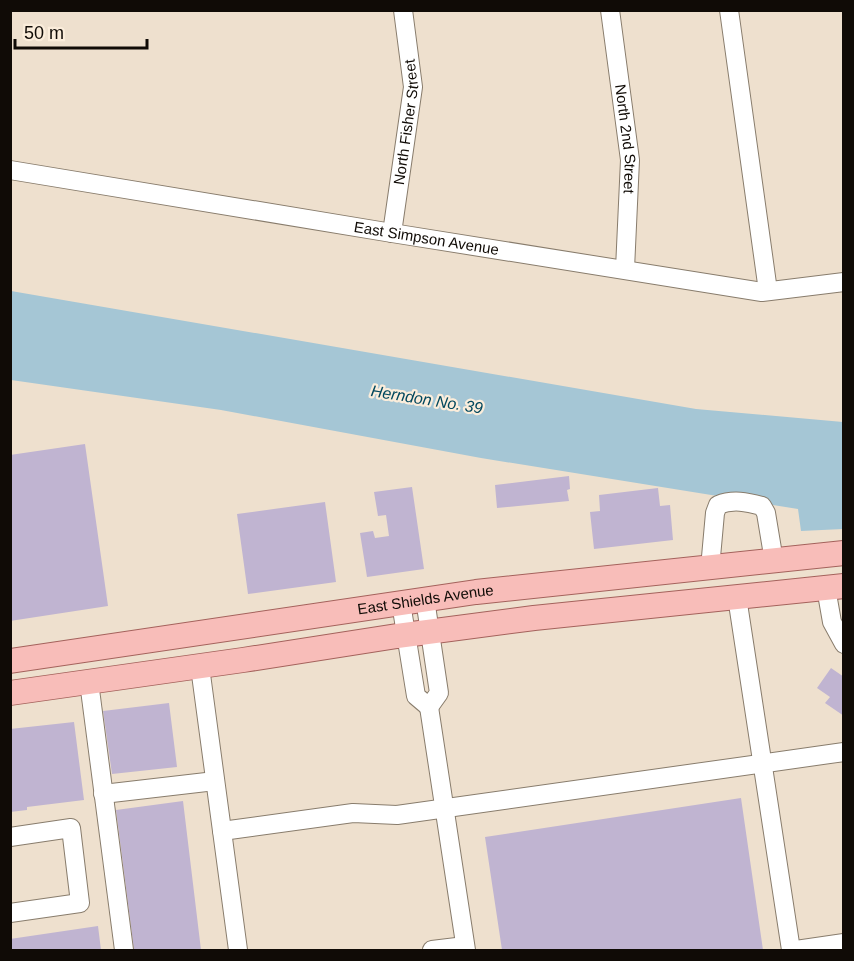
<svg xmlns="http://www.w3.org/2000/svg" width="854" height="961" font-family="Arial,sans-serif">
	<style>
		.water { fill: #a5c6d5 }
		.building { fill: #c0b4d1 }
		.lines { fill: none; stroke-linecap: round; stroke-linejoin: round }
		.minor-casing { stroke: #887c6c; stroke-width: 20 }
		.major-casing { stroke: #a4625c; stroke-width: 26 }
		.minor { stroke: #fff; stroke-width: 18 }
		.major { stroke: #f8bdb9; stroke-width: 24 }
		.labels { text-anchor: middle; stroke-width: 4.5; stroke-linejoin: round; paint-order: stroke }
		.street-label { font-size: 15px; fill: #100b06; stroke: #fbeddb }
		.water-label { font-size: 16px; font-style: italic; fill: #00475d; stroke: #fbeddb }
	</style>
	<rect width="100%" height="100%" fill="#eee0ce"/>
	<!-- water -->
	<path class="water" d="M11 291 696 409 843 422V529L801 531 798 509 481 458 221 410 11 380Z"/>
	<!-- building -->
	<path class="building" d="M85 444 108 606 10 621V455Z
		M569 476 570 489 567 490 569 501 497 508 495 485Z
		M412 487 424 569 367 577 360 533 373 531 375 538 389 536 386 515 378 516 374 492Z
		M658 488 660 506 670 505 673 540 594 549 590 512 600 511 599 495Z
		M325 502 336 582 248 594 237 514Z
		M831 668 844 677V716L825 703 830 697 817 688Z
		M169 703 177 767 112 774 103 711Z
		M74 722 84 800 27 807V810L10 812V729Z
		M741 798 763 950H502L485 837Z
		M183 801 201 950H134L116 810Z
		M98 926 101 950H10V939Z"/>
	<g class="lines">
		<!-- minor casing -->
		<g class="minor-casing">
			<g id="minor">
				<path id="s1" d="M610 10 630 160 625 269"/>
				<path d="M729 10 768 291"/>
				<path id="s2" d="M10 170 392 233 762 292 844 282"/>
				<path id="s3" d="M392 233 413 87 403 10"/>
				<path d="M710 568 715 513 718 505C733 499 747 502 762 506L766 513 774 561"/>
				<path d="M826 588 832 622 844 644"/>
				<path d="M737 597 791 950"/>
				<path d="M401 603 416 696 429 707 439 693 425 599"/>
				<path d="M200 667 238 950"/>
				<path d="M89 682 124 950"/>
				<path d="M429 707 466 950"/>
				<path d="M103 794 215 781"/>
				<path d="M222 831 353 813 397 815 844 752"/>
				<path d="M10 837 71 828 80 903 10 913"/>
				<path d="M432 950 465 946"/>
				<path d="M796 950 844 943"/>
			</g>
		</g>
		<!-- major casing -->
		<g class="major-casing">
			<g id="major">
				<path id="s4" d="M10 661 476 592 844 553"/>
				<path d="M10 693 243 660 397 636 534 618 844 586"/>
			</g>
		</g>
		<!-- minor -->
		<use href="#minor" class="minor"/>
		<!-- major -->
		<use href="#major" class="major"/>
	</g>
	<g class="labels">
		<!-- street labels -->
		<g class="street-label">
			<text dy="5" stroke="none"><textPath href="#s3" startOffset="112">North Fisher Street</textPath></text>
			<text dy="5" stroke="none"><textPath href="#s1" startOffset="130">North 2nd Street</textPath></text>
			<text dy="5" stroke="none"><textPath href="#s2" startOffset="422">East Simpson Avenue</textPath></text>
			<text dy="5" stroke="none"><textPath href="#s4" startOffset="420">East Shields Avenue</textPath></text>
		</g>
		<!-- water labels -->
		<g class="water-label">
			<text transform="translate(427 399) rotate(9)" y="6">Herndon No. 39</text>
		</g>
	</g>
	<!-- border -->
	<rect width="854" height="961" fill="none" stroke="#100b06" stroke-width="24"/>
	<!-- scale -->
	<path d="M15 39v9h132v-9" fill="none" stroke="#100b06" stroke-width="3"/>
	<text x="24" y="39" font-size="18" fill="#100b06" stroke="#fbeddb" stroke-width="4.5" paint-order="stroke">50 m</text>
</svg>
